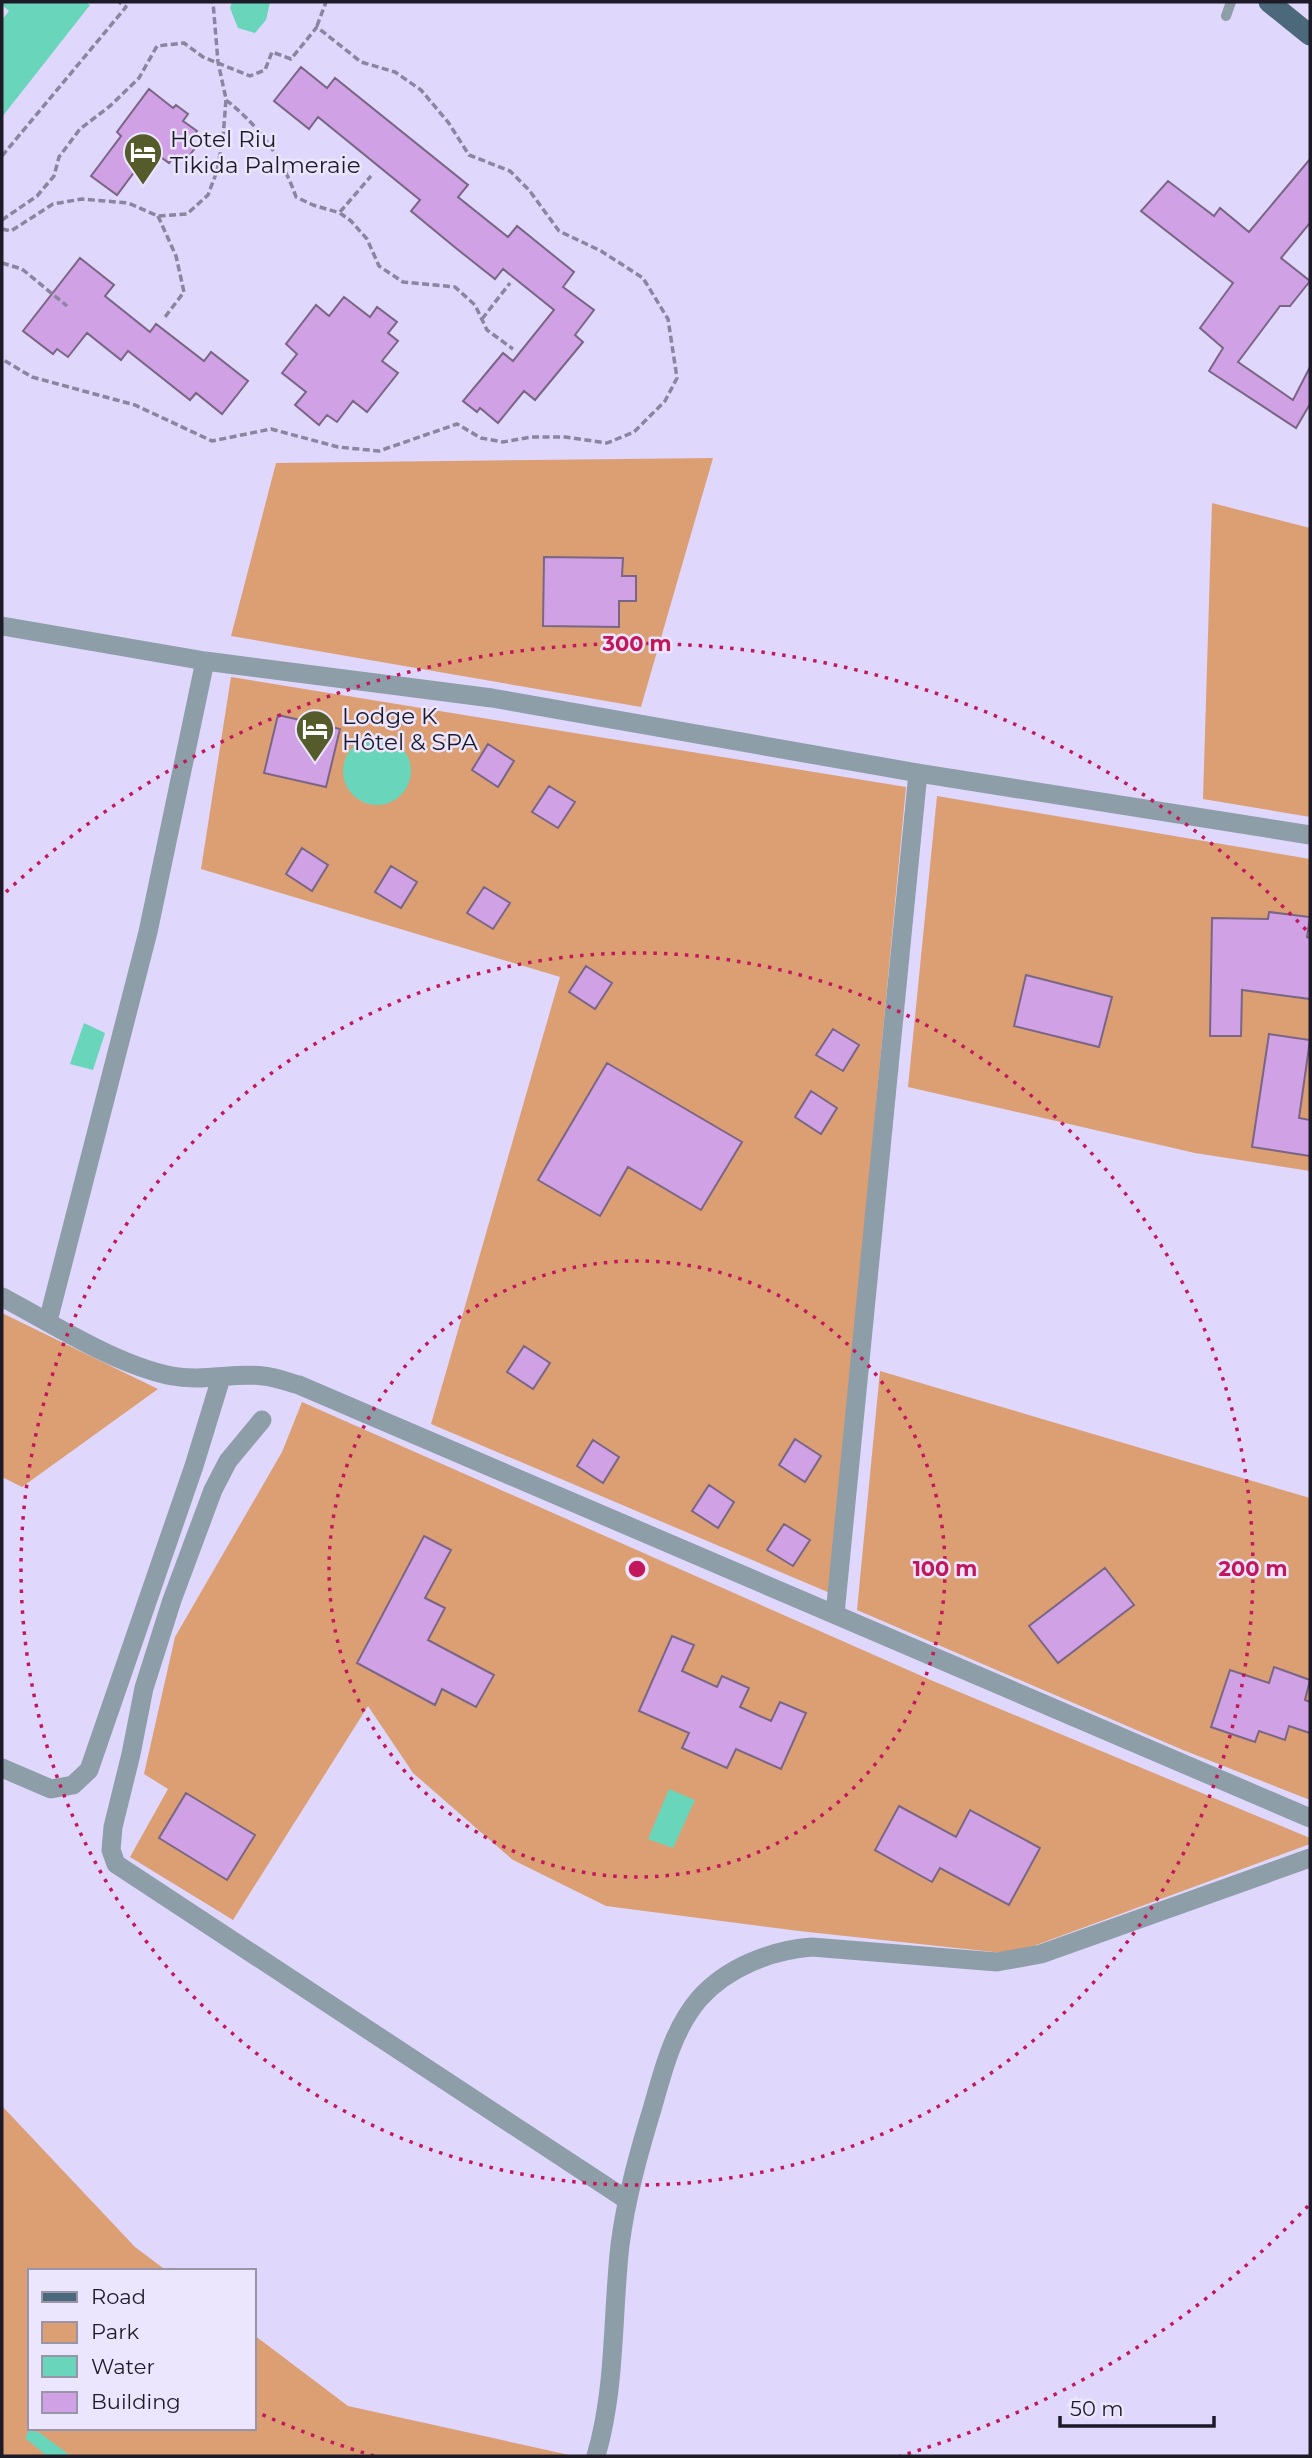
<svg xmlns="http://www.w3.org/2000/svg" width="1312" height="2458" font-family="Montserrat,sans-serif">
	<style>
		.green { fill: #dc9f74 }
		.water { fill: #69d5bb }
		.building { fill: #d0a1e4; stroke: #7a6684; stroke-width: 2 }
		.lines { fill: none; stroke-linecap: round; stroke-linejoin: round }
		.path { stroke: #8b85a0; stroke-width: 3.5; stroke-dasharray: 7 3.5; stroke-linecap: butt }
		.lane { stroke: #8e9ea8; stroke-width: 10 }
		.street { stroke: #8e9ea8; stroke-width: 19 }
		.primary { stroke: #4c697b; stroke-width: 21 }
		.ring { fill: none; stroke: #c2185b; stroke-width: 3.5; stroke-dasharray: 3.5 7 }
		.labels { text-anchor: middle; stroke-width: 5; stroke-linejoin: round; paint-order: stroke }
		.poi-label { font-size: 23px; fill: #1e1b28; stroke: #ebe6fd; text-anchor: start }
		.centre { fill: #c2185b; stroke: #ebe6fd; stroke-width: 3.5 }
		.ring-label { font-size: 21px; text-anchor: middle; font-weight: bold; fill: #c2185b; stroke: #ebe6fd; stroke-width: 5; stroke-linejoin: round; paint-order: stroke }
	</style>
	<rect width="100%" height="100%" fill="#dfd7fc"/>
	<!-- green -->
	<path class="green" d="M713 458 641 707 231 636 276 463Z
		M1212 503 1310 528V817L1203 799Z
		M231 677 906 787 830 1593 431 1424 560 977 201 869Z
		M937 796 1310 859V1171L1195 1153 908 1087Z
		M2 1313 158 1389 22 1487 2 1477Z
		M880 1371 1310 1498V1800L1183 1750 857 1610Z
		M302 1402 933 1681 1310 1838V1844L1012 1954 799 1931 606 1906 513 1860 413 1773 368 1706 233 1920 130 1857 168 1789 144 1774 175 1637 282 1452Z
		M2 2106 135 2247 167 2271H30V2428H254V2335L348 2406 574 2456H2Z"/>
	<!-- water -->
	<path class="water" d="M2 2H85L90 5 2 117V20L9 11 2 5Z
		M232 2H270L266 20 255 33 238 28 230 8Z
		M343 771a34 34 0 1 1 68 0a34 34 0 1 1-68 0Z
		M84 1023 105 1033 93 1070 70 1064Z
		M669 1789 695 1800 673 1848 648 1839Z
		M29 2430 40 2433 71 2456H47L25 2438Z"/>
	<!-- building -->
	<path class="building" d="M301 67 327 88 335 78 468 185 458 197 508 237 517 226 574 272 563 287 594 310 575 335 583 342 535 400 524 391 498 423 480 408 477 412 463 401 503 353 513 361 554 310 503 269 495 279 457 249 411 211 420 200 318 117 309 129 274 101Z
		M149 89 173 108 176 105 188 114 183 121 197 131 189 142 196 147 185 161 175 155 169 163 155 153 151 158 147 155 117 195 91 176 121 136 117 132Z
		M1310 159V223L1281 258 1310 281 1290 306H1280L1238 362 1293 400 1310 367V404L1296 428 1209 371 1223 348 1200 328 1233 283 1141 211 1168 181 1214 216 1220 208 1249 232Z
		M80 258 114 285 105 296 150 332 156 324 204 361 211 352 248 381 222 414 196 393 190 400 128 351 121 360 87 333 68 357 57 349 53 354 23 331Z
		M344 297 370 317 377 307 397 322 388 333 398 341 382 361 398 373 367 412 353 401 337 422 327 415 319 425 295 405 306 392 282 373 297 354 286 344 316 305 329 316Z
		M544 557 623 558 622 576H636V601H619V627L543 626Z
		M278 715 340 729 326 787 264 773Z
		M488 744 514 761 498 787 472 770Z
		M549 786 575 802 558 828 532 812Z
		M302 848 328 865 312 891 286 874Z
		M391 866 417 882 401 908 375 892Z
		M484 887 510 903 493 929 467 913Z
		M1269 912 1310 917 1307 937 1310 938V999L1242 990 1241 1036H1210L1212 918 1268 919Z
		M586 966 612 983 595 1009 569 992Z
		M1026 975 1112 997 1099 1047 1014 1026Z
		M833 1029 859 1045 843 1071 816 1055Z
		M1269 1034 1310 1040 1299 1118 1310 1120V1156L1252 1147Z
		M607 1063 742 1142 701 1210 628 1167 600 1216 538 1180Z
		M811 1091 837 1108 821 1134 795 1117Z
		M524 1346 550 1363 533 1389 507 1372Z
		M795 1439 821 1456 805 1482 779 1465Z
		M593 1440 619 1457 603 1483 577 1466Z
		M709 1485 734 1502 718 1528 692 1511Z
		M784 1524 810 1540 793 1566 767 1550Z
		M424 1536 451 1550 425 1598 445 1608 428 1640 494 1675 476 1707 442 1689 435 1705 357 1663Z
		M1105 1568 1134 1605 1058 1663 1029 1626Z
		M672 1636 694 1645 682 1671 717 1687 722 1676 749 1688 740 1707 771 1721 780 1702 806 1713 781 1769 736 1749 727 1768 682 1748 689 1733 639 1711Z
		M1274 1667 1310 1680 1305 1700 1310 1702V1733L1289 1726 1285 1740 1259 1731 1255 1742 1211 1727 1230 1670 1269 1683Z
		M186 1793 255 1835 227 1880 159 1838Z
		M899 1806 956 1837 970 1810 1040 1848 1009 1905 940 1868 932 1882 875 1850Z"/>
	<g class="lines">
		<!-- path -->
		<path class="path" d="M317 26 326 2
			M226 100C259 126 282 157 296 197L313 205 340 213 351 221 367 239 379 266 403 282 455 287 475 305 487 330 513 349
			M2 156 126 7 119 2
			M340 212 371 176
			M158 216 176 256 184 292 165 317
			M2 220 37 196 54 176 59 157 80 129 110 106 139 78 157 46 184 43 203 57 250 76 265 70 272 52 291 59 317 27 361 62 395 72 421 90 448 122 469 155 510 171 529 190 559 231 601 251 643 278 668 319 677 378 665 401 634 432 607 443 565 437H531L503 442 481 438 457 424 379 451 338 447 271 429 212 441 135 405 32 377 2 359
			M2 229 11 231 53 204 82 199 128 203 158 216 187 214 208 195 217 171 223 138 226 99 218 62 213 2
			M2 263 22 269 67 306
			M482 319 510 283"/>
		<!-- lane -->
		<path class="lane" d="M1226 16 1231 2"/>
		<!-- street -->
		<path class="street" d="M2 626 205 661 492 698 918 773 1310 835
			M2 1297C53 1324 116 1365 172 1376 203 1382 235 1372 263 1376 275 1377 288 1382 299 1385L1310 1818
			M48 1321 148 932 205 661
			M262 1420 228 1461 213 1490 172 1600 144 1688 131 1754 113 1827 111 1850 116 1864 627 2200
			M835 1614 918 773
			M2 1768 51 1789 73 1785 89 1770 194 1466 221 1378
			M596 2456C616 2388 612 2316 620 2245 626 2198 639 2152 653 2106 663 2070 674 2028 699 1999 726 1968 771 1950 812 1947L997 1962 1041 1954 1310 1858"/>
		<!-- primary -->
		<path class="primary" d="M1269 2 1310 35"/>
	</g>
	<!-- distance rings -->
	<g class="ring">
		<circle cx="637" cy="1569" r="308"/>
		<circle cx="637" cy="1569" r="616"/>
		<path d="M1308 2206A925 925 0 0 1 900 2456M374 2456A925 925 0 0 1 261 2414M6 892A925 925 0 0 1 1308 932"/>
	</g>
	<!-- icons -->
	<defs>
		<g id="hotel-pin" transform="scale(2.0125)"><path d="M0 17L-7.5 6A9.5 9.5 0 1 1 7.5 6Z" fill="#555b2a" stroke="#ebe6fd"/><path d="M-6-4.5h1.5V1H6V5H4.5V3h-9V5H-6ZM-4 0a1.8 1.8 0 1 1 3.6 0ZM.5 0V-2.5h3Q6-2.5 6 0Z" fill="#fff"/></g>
	</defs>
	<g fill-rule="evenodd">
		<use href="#hotel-pin" x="143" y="152"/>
		<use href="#hotel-pin" x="315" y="729"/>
	</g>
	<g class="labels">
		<!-- poi labels -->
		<g class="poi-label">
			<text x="170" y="147">Hotel Riu<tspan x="170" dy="26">Tikida Palmeraie</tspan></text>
			<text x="342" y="724">Lodge K<tspan x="342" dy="26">Hôtel &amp; SPA</tspan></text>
		</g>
	</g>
	<circle cx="637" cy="1569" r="10" class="centre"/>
	<g class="ring-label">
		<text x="637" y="651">300 m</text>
		<text x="945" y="1576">100 m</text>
		<text x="1253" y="1576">200 m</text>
	</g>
	<!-- border -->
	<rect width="1312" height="2458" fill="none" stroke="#1e1b28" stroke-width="7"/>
	<!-- legend -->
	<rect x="28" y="2269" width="228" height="161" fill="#ebe6fd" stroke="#9995a8" stroke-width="2"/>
	<rect x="42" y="2292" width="35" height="10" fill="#4c697b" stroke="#9995a8" stroke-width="2"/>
	<text x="91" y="2304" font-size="21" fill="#1e1b28">Road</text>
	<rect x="42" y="2322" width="35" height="21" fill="#dc9f74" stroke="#9995a8" stroke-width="2"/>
	<text x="91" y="2339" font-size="21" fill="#1e1b28">Park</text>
	<rect x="42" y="2356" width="35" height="21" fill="#69d5bb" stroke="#9995a8" stroke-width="2"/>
	<text x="91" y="2374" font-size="21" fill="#1e1b28">Water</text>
	<rect x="42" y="2392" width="35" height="21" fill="#d0a1e4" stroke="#9995a8" stroke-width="2"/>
	<text x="91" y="2409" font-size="21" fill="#1e1b28">Building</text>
	<!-- scale -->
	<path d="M1060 2416v10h154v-10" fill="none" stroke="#1e1b28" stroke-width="3.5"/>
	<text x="1070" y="2416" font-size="21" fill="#1e1b28" stroke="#ebe6fd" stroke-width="5" paint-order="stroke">50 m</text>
</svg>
